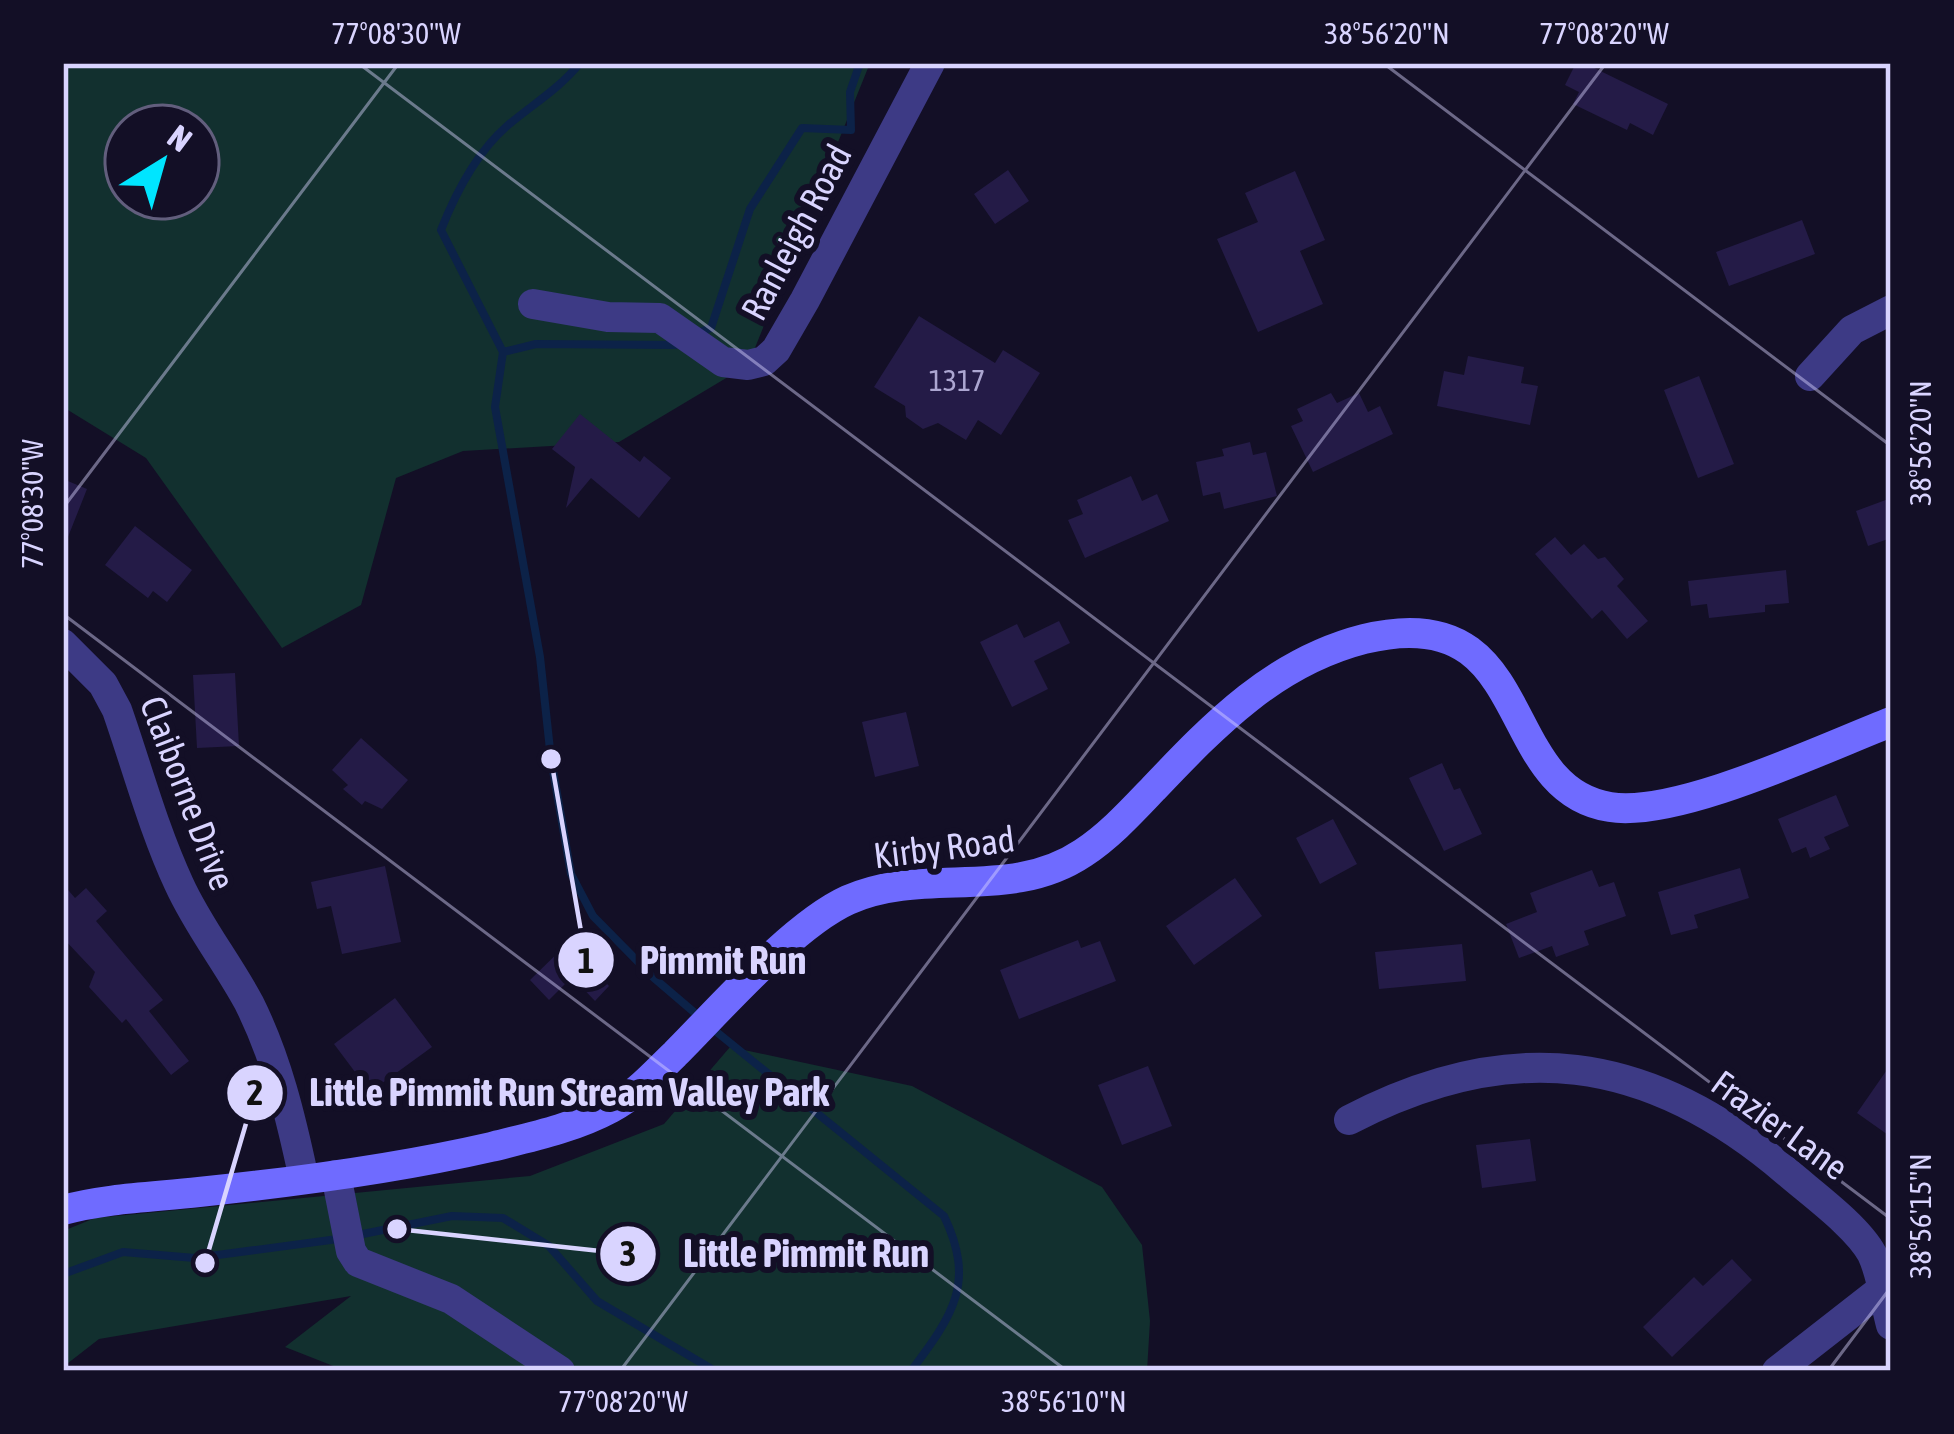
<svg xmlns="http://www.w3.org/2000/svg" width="1954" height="1434" font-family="'Asap Condensed',sans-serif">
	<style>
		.green { fill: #12302f; fill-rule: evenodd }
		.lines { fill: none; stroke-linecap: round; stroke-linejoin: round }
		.stream { stroke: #0c2248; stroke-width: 8 }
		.building { fill: #241b47 }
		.street { stroke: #3d3a85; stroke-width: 30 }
		.secondary { stroke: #6f6bff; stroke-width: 30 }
		.ticks { fill: none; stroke: #d9d4ff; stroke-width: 3; stroke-opacity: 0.45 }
		.labels { text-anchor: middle; stroke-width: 12; stroke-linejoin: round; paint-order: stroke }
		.number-label { font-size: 30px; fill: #aca6d1 }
		.street-label { font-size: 36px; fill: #d9d4ff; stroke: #130f26 }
		.leader { fill: none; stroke: #d9d4ff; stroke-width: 4.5 }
		.callout-dot { fill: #d9d4ff; stroke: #130f26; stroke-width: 4.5 }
		.mark-label { font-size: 36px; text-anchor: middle; font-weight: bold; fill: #111 }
		.callout-label { font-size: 39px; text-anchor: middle; font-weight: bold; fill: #d9d4ff; stroke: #130f26; stroke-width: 12; stroke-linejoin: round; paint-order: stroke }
		.neatline { fill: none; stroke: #d9d4ff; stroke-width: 4.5 }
		.ticks-label { font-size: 30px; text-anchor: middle; fill: #d9d4ff }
	</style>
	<rect width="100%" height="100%" fill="#130f26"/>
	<!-- green -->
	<path class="green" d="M63 63H870L748 365 619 442 463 451 396 478 361 605 282 648 146 458 63 407ZM126 126H198V198H126Z
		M730 1047 912 1086 1102 1187 1142 1245 1150 1321 1147 1371H346L285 1347 351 1296 99 1339 63 1367V1231L95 1218 530 1176 664 1124Z"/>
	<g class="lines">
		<!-- stream -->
		<path class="stream" d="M580 63C559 89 533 104 507 126 476 153 456 192 441 230L503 352 495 407 540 657 551 759 571 874 593 916 654 978 702 1019
			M703 331 711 328 750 209 802 128 851 130 850 92 860 63
			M503 352 536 344 675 345
			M713 1029 944 1216C976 1283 953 1315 911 1371
			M353 1236 452 1216 503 1218 549 1246 597 1301 715 1371
			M63 1274 123 1252 195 1258 338 1239"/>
	</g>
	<!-- building -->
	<path class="building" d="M1576 63H1584L1668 104 1653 135 1630 123 1627 130 1573 104 1579 92 1565 85Z
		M1008 170 1029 201 995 224 974 194Z
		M1295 171 1325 240 1300 251 1323 304 1258 332 1217 239 1258 222 1245 193Z
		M1802 220 1815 254 1729 286 1716 252Z
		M919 316 995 363 1003 350 1040 373 1001 435 978 420 966 440 938 423 923 429 906 417 905 406 874 387Z
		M1468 356 1524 367 1521 383 1538 386 1530 425 1437 406 1444 371 1464 375Z
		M1699 376 1734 464 1698 478 1664 390Z
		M1331 393 1337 403 1359 393 1368 412 1380 406 1393 434 1313 472 1291 426 1303 421 1297 409Z
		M580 414 640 462 644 456 671 478 639 518 591 478 566 508 575 467 552 449Z
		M1250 442 1253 455 1266 452 1277 496 1224 509 1220 492 1203 496 1196 462 1224 456 1222 449Z
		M1131 476 1142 501 1157 494 1169 521 1085 558 1068 520 1083 514 1077 500Z
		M63 479 87 489 64 547H63Z
		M1891 498V538L1868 546 1856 511Z
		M135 526 192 570 167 602 153 591 148 598 105 565Z
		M1555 537 1571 555 1584 544 1598 559 1605 557 1624 579 1617 586 1648 621 1627 639 1602 610 1592 619 1535 554Z
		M1786 570 1789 603 1765 605V612L1709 618 1707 604 1691 606 1688 581Z
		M1059 621 1070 643 1034 661 1048 689 1012 707 980 642 1017 624 1024 638Z
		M235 673 239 746 197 748 193 675Z
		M906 712 919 766 875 777 862 722Z
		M361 738 408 780 382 809 365 801 362 805 343 789 348 785 332 770Z
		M1442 763 1454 790 1460 788 1482 834 1444 851 1409 778Z
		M1836 795 1849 826 1824 837 1830 849 1810 858 1806 847 1792 853 1778 819Z
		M1333 819 1357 864 1320 884 1296 838Z
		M385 866 401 942 342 954 331 906 317 909 311 882Z
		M1740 868 1749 898 1694 915 1698 928 1671 935 1658 892Z
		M1592 870 1599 887 1614 882 1626 916 1584 931 1589 945 1556 957 1552 946 1519 958 1506 924 1537 912 1530 893Z
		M1235 878 1262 916 1194 965 1166 926Z
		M63 884 75 898 86 888 107 911 96 921 163 1000 149 1011 189 1061 171 1075 126 1019 122 1023 89 987 95 972 63 938Z
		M574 937 592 955 585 961 609 986 595 1001 572 977 549 1000 530 980Z
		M1078 940 1081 948 1100 941 1116 981 1019 1019 1000 970Z
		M1462 944 1466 981 1379 989 1375 952Z
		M395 998 432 1047 370 1092 334 1044Z
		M1891 1064V1137L1857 1113Z
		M1148 1066 1172 1126 1122 1145 1098 1085Z
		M1530 1139 1536 1181 1482 1188 1476 1145Z
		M1732 1259 1752 1280 1672 1357 1643 1327 1694 1277 1703 1286Z"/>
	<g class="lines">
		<!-- street -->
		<path class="street" d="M533 304 608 317 660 318 723 362 748 365 764 361 776 350 805 300 930 63
			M1810 376 1852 330 1891 310
			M63 644 103 684 117 710C137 767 153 828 179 884 198 926 227 962 249 1003 277 1059 291 1118 304 1179
			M1349 1120C1510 1036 1648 1053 1787 1172 1811 1193 1857 1226 1872 1254 1882 1275 1885 1303 1891 1325
			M336 1175 351 1251 358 1262 451 1299 560 1371
			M1777 1371 1891 1282"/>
		<!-- secondary -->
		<path class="secondary" d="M63 1210C107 1198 154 1197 199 1192 296 1182 395 1169 491 1147 531 1137 574 1128 611 1108 636 1095 655 1073 675 1054 720 1009 793 925 848 900 925 866 1010 902 1083 853 1109 836 1131 812 1153 789 1215 724 1274 662 1364 639 1539 596 1493 789 1610 807 1677 818 1824 748 1891 722"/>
	</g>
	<!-- ticks -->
	<path class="ticks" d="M358 63 1891 1219M1383 63 1891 446M63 508 399 63M63 614 1067 1371M620 1371 1606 63M1828 1371 1891 1287"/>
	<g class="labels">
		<!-- number labels -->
		<g class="number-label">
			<text x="957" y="391">1317</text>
		</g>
		<!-- street labels -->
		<g class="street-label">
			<text transform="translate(796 232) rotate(-62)" y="13">Ranleigh Road</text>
			<text transform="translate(188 793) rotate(69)" y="13">Claiborne Drive</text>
			<text transform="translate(944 847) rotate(-7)" y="13">Kirby Road</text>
			<text transform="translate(1780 1125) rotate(36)" y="13">Frazier Lane</text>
		</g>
	</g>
	<!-- callouts -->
	<path class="leader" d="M551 759L586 960M205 1263L255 1093M397 1229L628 1254"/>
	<g class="callout-dot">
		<circle cx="551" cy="759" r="12"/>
		<circle cx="205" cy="1263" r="12"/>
		<circle cx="397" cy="1229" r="12"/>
		<circle cx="586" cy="960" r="30"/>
		<circle cx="255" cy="1093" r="30"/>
		<circle cx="628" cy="1254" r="30"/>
	</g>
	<g class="mark-label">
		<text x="586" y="973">1</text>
		<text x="255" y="1105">2</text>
		<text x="628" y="1266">3</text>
	</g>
	<g class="callout-label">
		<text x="723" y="974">Pimmit Run</text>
		<text x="569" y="1106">Little Pimmit Run Stream Valley Park</text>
		<text x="806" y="1267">Little Pimmit Run</text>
	</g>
	<!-- border -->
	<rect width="1954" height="1434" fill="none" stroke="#130f26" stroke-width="132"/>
	<!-- north arrow -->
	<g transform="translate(162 162) rotate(37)"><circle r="57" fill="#130f26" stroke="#625e7d" stroke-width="3"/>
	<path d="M0-9L21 45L0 30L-21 45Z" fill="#00e5ff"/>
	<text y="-18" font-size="33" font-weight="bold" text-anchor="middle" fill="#d9d4ff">N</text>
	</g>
	<rect x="66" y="66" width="1822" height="1302" class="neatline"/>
	<g class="ticks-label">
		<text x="396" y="44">77°08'30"W</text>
		<text x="1387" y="44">38°56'20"N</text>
		<text x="1604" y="44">77°08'20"W</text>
		<text transform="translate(1921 443) rotate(-90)" y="10">38°56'20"N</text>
		<text transform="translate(33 504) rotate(-90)" y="10">77°08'30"W</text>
		<text transform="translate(1921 1216) rotate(-90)" y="10">38°56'15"N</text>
		<text x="623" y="1412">77°08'20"W</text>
		<text x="1064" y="1412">38°56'10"N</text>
	</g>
</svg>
